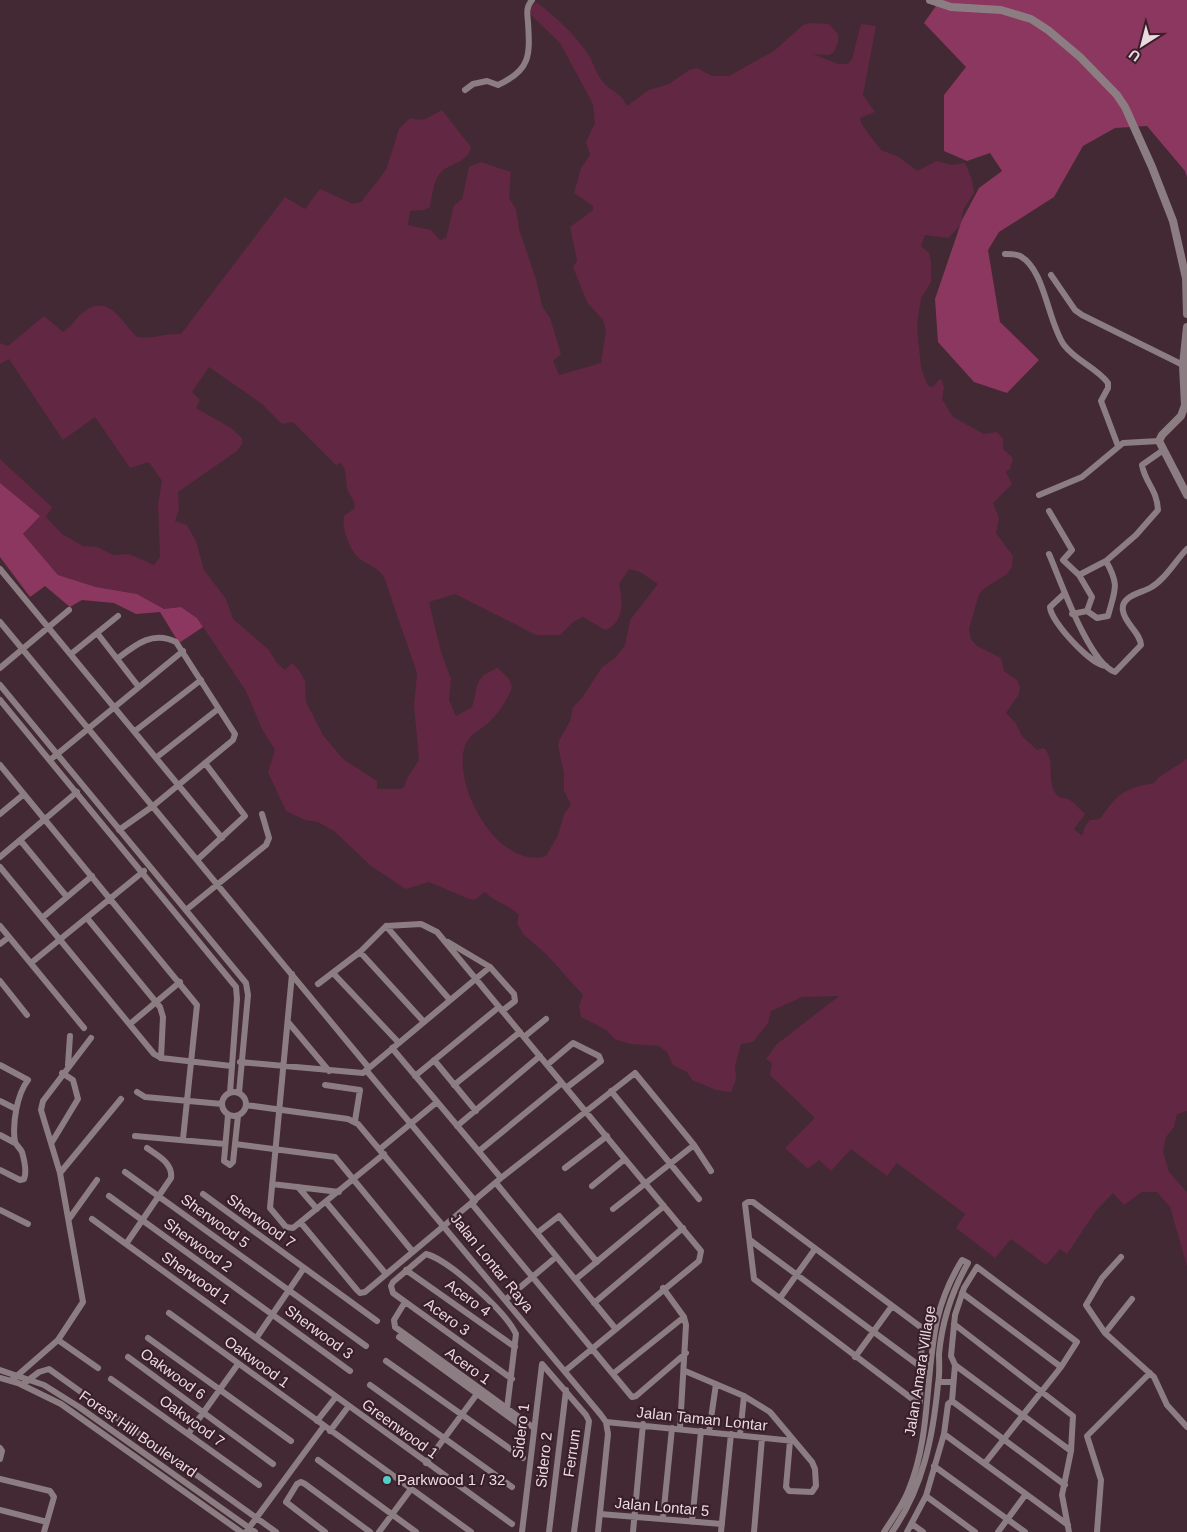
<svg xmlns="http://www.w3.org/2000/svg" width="1187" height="1532" font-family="Arial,sans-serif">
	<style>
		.green { fill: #622743; fill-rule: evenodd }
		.forest { fill: #8c375f }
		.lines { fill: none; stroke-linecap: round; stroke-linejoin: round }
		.minor { stroke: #8c7d83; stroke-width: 6 }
		.tertiary { stroke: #8c7d83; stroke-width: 8 }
		.poi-dot { fill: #54cdc7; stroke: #381f29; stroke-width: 2 }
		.labels { text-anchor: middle; stroke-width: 4.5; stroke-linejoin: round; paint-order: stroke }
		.street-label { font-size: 15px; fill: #ecdae1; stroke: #381f29 }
		.poi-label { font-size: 15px; fill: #ecdae1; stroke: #381f29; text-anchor: start }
	</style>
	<rect width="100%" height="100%" fill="#432933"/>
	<!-- green -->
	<path class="green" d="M536 2C555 16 572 32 586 51 593 60 595 72 603 82 612 93 619 90 627 106L649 90 669 84 689 70 697 68 712 76H729L774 51 803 25 810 23 829 24 838 34V42L834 52 829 55 813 54 838 64H848L852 59 861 24 876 26 863 95 875 112 860 118 862 125 881 150 899 157 917 171 937 161 952 165 964 163 966 165 972 180 974 193 963 210 961 225 948 238 925 235 921 246 929 253 931 261V282L921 298 917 325 921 368 928 386 933 387 939 380H942L944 388 942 399 953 417 984 434 997 432 1003 439V449L1013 458 1010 469 1006 472 1012 484 993 503 999 518 996 533 1013 556 1012 567 1007 574 985 588 979 594 969 629 971 639 977 646 1001 658 1004 671 1017 680 1020 687 1019 694 1006 713 1015 722 1022 736 1037 750 1044 748C1056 761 1046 779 1056 794 1060 799 1065 797 1070 800 1076 804 1080 810 1085 814L1074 829 1082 836 1085 826 1090 820 1100 819C1117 794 1125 788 1154 783L1159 777 1187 759V1111L1177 1114 1174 1127 1166 1137 1163 1151 1169 1172 1187 1192V1266L1170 1207 1157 1192H1142L1124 1205 1113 1193 1095 1212 1067 1254 1060 1249 1046 1265 1011 1239 995 1258 956 1228 965 1214 897 1163 887 1176 851 1149 831 1171 819 1160 808 1169 785 1148 815 1118 770 1075 772 1063 766 1059 777 1044 839 996 802 997 771 1011 768 1023 753 1042 741 1044 735 1066 736 1080 731 1092 716 1090 692 1080 687 1072 673 1065 667 1052 659 1046 630 1044 615 1039 606 1030 581 1017 579 1006 583 995 547 955 523 934 517 923 519 915C506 903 496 903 485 892L474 900 469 899 429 882 406 889 371 866 334 831 318 822 305 820 286 811 268 772 275 750 262 729 246 691 197 618 181 607 164 609 137 594 96 587 58 575 23 534 39 516 0 483V459L52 507 46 517 62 534 83 546 97 547 113 555 129 554 154 565 160 557 158 504 162 481 149 462 130 468 95 417 63 440 9 359 0 364V343L8 346 44 316 63 332C71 327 74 321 80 315 107 290 120 320 137 337 153 339 166 333 181 334L285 197 305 209 320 189 353 204 361 202 386 170 399 129 410 118C425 123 430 116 442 110L471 147C468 163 450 163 441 172 433 181 432 196 430 207L424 210 410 211 408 225 431 230 440 240 446 238 454 205 462 199 469 167 481 162 511 172 509 198 516 209 519 229 536 279 542 306 550 318 561 354 553 361 559 375 601 363 606 330 603 320 587 302 573 267 577 260 570 227 593 210V206L574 193 581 168 590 155 586 142 595 123 593 104 560 43 531 15 529 9ZM209 367 262 404 282 424 293 422 336 465 341 463 345 470 347 489 355 504 354 509 344 516C341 528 350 551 360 559 369 566 378 567 384 577L417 673 414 706 419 760 408 777 404 787 400 789H377V781L343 759 323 735 306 702 305 681 299 670 292 663 285 670 276 662 269 650 233 619 226 599 204 570 196 541 187 525 175 521 179 509 178 492 237 451 242 444V438L231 428 196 408 200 400 192 392ZM629 569 640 572 658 584 630 620 625 645 615 658 602 667 582 698 573 707 570 721 559 741 558 746 564 773V791L571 805 564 814 558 835 546 856C499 870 454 789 464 749 467 735 480 731 489 722 498 714 509 698 512 686L509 679 498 668C472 678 479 686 472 707L456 716 449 700 451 679 441 652 429 602 455 594 536 635H560L573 622 583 617 605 630C625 623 623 600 619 584Z"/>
	<!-- forest -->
	<path class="forest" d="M933 0H1187V177L1185 171 1147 126 1115 128 1083 146 1054 197 999 232 988 250 1000 322 1039 360 1007 393 974 382 938 342 935 299 962 220 979 188 1002 171 990 153 967 161 944 151V95L966 67 924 23 938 3Z
		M0 483 40 516 23 534 58 575 96 587 137 594 164 609 181 607 197 618 203 627 179 643 160 612 136 614 114 603 82 600 70 607 45 586 30 597 0 557Z"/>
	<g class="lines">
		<!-- minor -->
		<path class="minor" d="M465 90 473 84 487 81 498 85C531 70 530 55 528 22 527 13 526 7 532 0
			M1005 254C1010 254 1016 254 1020 256 1045 269 1048 323 1064 345 1076 361 1097 368 1108 383V388L1101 401 1118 446
			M1051 275 1075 310 1082 315 1183 365
			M1039 495 1082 477 1123 443 1159 441
			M1049 511 1072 550 1063 560 1079 575 1092 597 1087 611
			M1049 554C1060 579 1089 664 1115 672L1141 645C1140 632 1125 624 1123 611 1120 596 1141 593 1150 588 1165 580 1175 561 1187 549
			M0 569 222 838
			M1079 575 1106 561
			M1065 593 1050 607C1050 621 1092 666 1106 666
			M1072 614 1087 611 1097 618 1108 616C1115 589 1120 586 1106 561L1136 535 1158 510C1157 489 1145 483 1142 465L1162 451
			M0 622 369 1068
			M97 633 138 686
			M71 654 118 616
			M117 659C135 645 153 630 176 642L235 734 233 740 153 806 119 830
			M0 668 69 610
			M0 685 246 983 248 995 239 1093
			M0 700 236 987 237 999 230 1093
			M135 731 201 680
			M157 757 218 709
			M50 760 183 651
			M0 765 197 1005 183 1139
			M0 814 24 794
			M20 840 67 897
			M0 857 77 792
			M197 860 245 816 205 763
			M0 867 154 1054 161 1058 231 1066
			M186 910 266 845 269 838 262 814
			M42 918 92 876
			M87 918 160 1007 163 1017 161 1058
			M0 926 84 1028
			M448 942 490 967 514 994 515 1001 502 1011
			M0 944 9 937
			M360 952 424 1022
			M31 963 144 871
			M333 973 399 1043
			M292 974 270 1208 286 1227 293 1228 384 1154
			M0 981 27 1015
			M318 984 360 952 386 926
			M450 1000 386 926 421 924 437 932 701 1251 699 1261 565 1371
			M288 1022 329 1071
			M130 1024 180 982
			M524 1037 546 1019
			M392 1048 501 1178
			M434 1060 476 1111
			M240 1062 363 1073 490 967
			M0 1065 28 1080C17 1094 12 1124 15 1142 16 1145 20 1148 22 1152 24 1159 27 1172 24 1179L20 1180 0 1170
			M68 1065 70 1036
			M547 1065 573 1043 599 1056 601 1061 566 1088
			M366 1070 475 1201
			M415 1076 499 1007
			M325 1085 360 1090 355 1121
			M454 1085 520 1032
			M611 1091 699 1199
			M222 1104a12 12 0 1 1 24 0a12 12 0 1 1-24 0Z
			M137 1092 145 1097 222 1104
			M0 1101 16 1109
			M246 1105 348 1119 358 1124 601 1415 606 1422 608 1434 598 1532
			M228 1115 224 1161 230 1165 233 1162 238 1116
			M457 1126 540 1056
			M0 1135 15 1143
			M135 1136 225 1144
			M52 1142 78 1099 73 1080 62 1073
			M235 1144 335 1157 413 1252
			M147 1148C158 1156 173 1163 171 1178L126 1244 512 1524
			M380 1149 437 1102
			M479 1151 562 1083
			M565 1168 607 1136
			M125 1172 366 1346
			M60 1173 121 1099
			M496 1183 615 1328
			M272 1184 339 1192
			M592 1186 625 1159
			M298 1187 317 1209
			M203 1194 377 1321
			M109 1196 350 1371
			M326 1202 386 1274
			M748 1202H753L922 1328 920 1402 915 1401 754 1279 745 1204Z
			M472 1204 632 1397 636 1396 686 1353
			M613 1209 694 1145
			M0 1210 28 1224
			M69 1219 97 1180
			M92 1219 126 1244
			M301 1223 357 1290 360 1293 365 1292 501 1178 635 1073 694 1145 711 1171
			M537 1233 559 1216 597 1262
			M750 1240 921 1367
			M406 1270 515 1347
			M576 1279 664 1206
			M663 1288 684 1317 686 1325 680 1428
			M962 1293 1061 1367
			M780 1298 815 1249
			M1132 1299 1105 1333 1154 1377 1167 1405 1187 1427
			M505 1300 556 1257
			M405 1302 394 1320 395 1327 534 1428
			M594 1303 683 1228
			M169 1313 471 1532
			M954 1324 1073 1416 1071 1451 1062 1495 1069 1532
			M1105 1333 1086 1305 1102 1278 1121 1257
			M257 1337 304 1268
			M399 1337 524 1428
			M148 1338 291 1441
			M58 1340 98 1368
			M128 1357 273 1464
			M855 1357 892 1306
			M386 1361 523 1458
			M955 1365 1071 1451
			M0 1370 44 1385 79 1407 255 1532
			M685 1371 744 1396 770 1412 812 1462 815 1469 816 1486 812 1492 789 1491 786 1487 790 1441
			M614 1373 684 1317
			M0 1378 18 1383 61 1404 241 1532
			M111 1379 259 1485
			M11 1381 58 1340 83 1302 60 1173 41 1110 43 1101 91 1038
			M939 1382H953
			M22 1385 39 1372 49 1369 276 1532
			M370 1385 512 1487
			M952 1401 1065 1485
			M507 1409 516 1334C506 1312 449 1260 426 1254L393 1282 391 1286 393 1293 512 1379
			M317 1421 335 1398
			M606 1422 794 1441
			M330 1431 348 1407
			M709 1432 716 1384
			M188 1434 238 1364
			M944 1434 1068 1525
			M740 1435 744 1396
			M0 1448 2 1451 0 1459
			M318 1460 416 1532
			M426 1463 477 1394
			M934 1466 1025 1532
			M0 1479 50 1491 54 1497 44 1532
			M926 1496 975 1532
			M0 1510 47 1522
			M600 1514 722 1524
			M663 1518 672 1428
			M692 1522 701 1431
			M912 1524 923 1532
			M246 1532 324 1426
			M325 1532 286 1502 297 1484 301 1482 305 1484 370 1532
			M379 1532 411 1489
			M522 1532 542 1364 586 1415 589 1421 574 1532
			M549 1532 566 1390
			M633 1532 643 1424
			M721 1532 731 1434
			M754 1532 762 1438
			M884 1532C893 1518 903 1505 909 1489 931 1435 925 1376 937 1320 942 1299 951 1278 962 1260L968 1263C952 1291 942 1321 939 1354 939 1364 940 1374 938 1384 933 1437 923 1488 892 1532
			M907 1532 926 1496 944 1434 948 1404 952 1401 955 1365 951 1356 955 1315 964 1288 977 1267 1077 1342 1061 1367 985 1463
			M998 1532 1026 1494
			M1097 1532 1101 1480 1087 1436 1150 1373"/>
		<!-- tertiary -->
		<path class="tertiary" d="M930 0 951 7 1001 10 1031 19 1048 30 1080 57 1117 95 1125 107 1152 167 1173 221 1186 278 1187 314
			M1187 327 1183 365 1185 405 1181 416 1162 435 1159 441 1187 495"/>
	</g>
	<!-- markers -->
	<circle class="poi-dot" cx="387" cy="1480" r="5"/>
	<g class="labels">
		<!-- street labels -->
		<g class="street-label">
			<text transform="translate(215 1221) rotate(36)" y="5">Sherwood 5</text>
			<text transform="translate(261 1221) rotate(36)" y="5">Sherwood 7</text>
			<text transform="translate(198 1245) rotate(36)" y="5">Sherwood 2</text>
			<text transform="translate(492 1263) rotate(51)" y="5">Jalan Lontar Raya</text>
			<text transform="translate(196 1278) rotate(35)" y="5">Sherwood 1</text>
			<text transform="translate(468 1298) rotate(36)" y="5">Acero 4</text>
			<text transform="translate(447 1317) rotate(36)" y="5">Acero 3</text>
			<text transform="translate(319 1332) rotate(36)" y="5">Sherwood 3</text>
			<text transform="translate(257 1362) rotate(36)" y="5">Oakwood 1</text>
			<text transform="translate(468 1366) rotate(36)" y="5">Acero 1</text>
			<text transform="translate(920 1371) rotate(-81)" y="5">Jalan Amara Village</text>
			<text transform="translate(173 1374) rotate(36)" y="5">Oakwood 6</text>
			<text transform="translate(702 1419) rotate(6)" y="5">Jalan Taman Lontar</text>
			<text transform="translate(192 1421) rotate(36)" y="5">Oakwood 7</text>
			<text transform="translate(400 1429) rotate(36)" y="5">Greenwood 1</text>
			<text transform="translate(521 1431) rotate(-83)" y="5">Sidero 1</text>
			<text transform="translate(138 1434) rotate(35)" y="5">Forest Hill Boulevard</text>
			<text transform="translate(572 1453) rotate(-82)" y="5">Ferrum</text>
			<text transform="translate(544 1460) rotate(-84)" y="5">Sidero 2</text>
			<text transform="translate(662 1507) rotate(5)" y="5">Jalan Lontar 5</text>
		</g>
		<!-- poi labels -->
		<g class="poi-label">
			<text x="397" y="1485">Parkwood 1 / 32</text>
		</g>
	</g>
	<!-- north arrow -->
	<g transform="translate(1142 45) rotate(216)" stroke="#381f29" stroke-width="4" paint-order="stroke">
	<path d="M0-4L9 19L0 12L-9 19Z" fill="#ecdae1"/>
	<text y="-8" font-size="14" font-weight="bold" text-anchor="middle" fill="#ecdae1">U</text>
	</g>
</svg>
